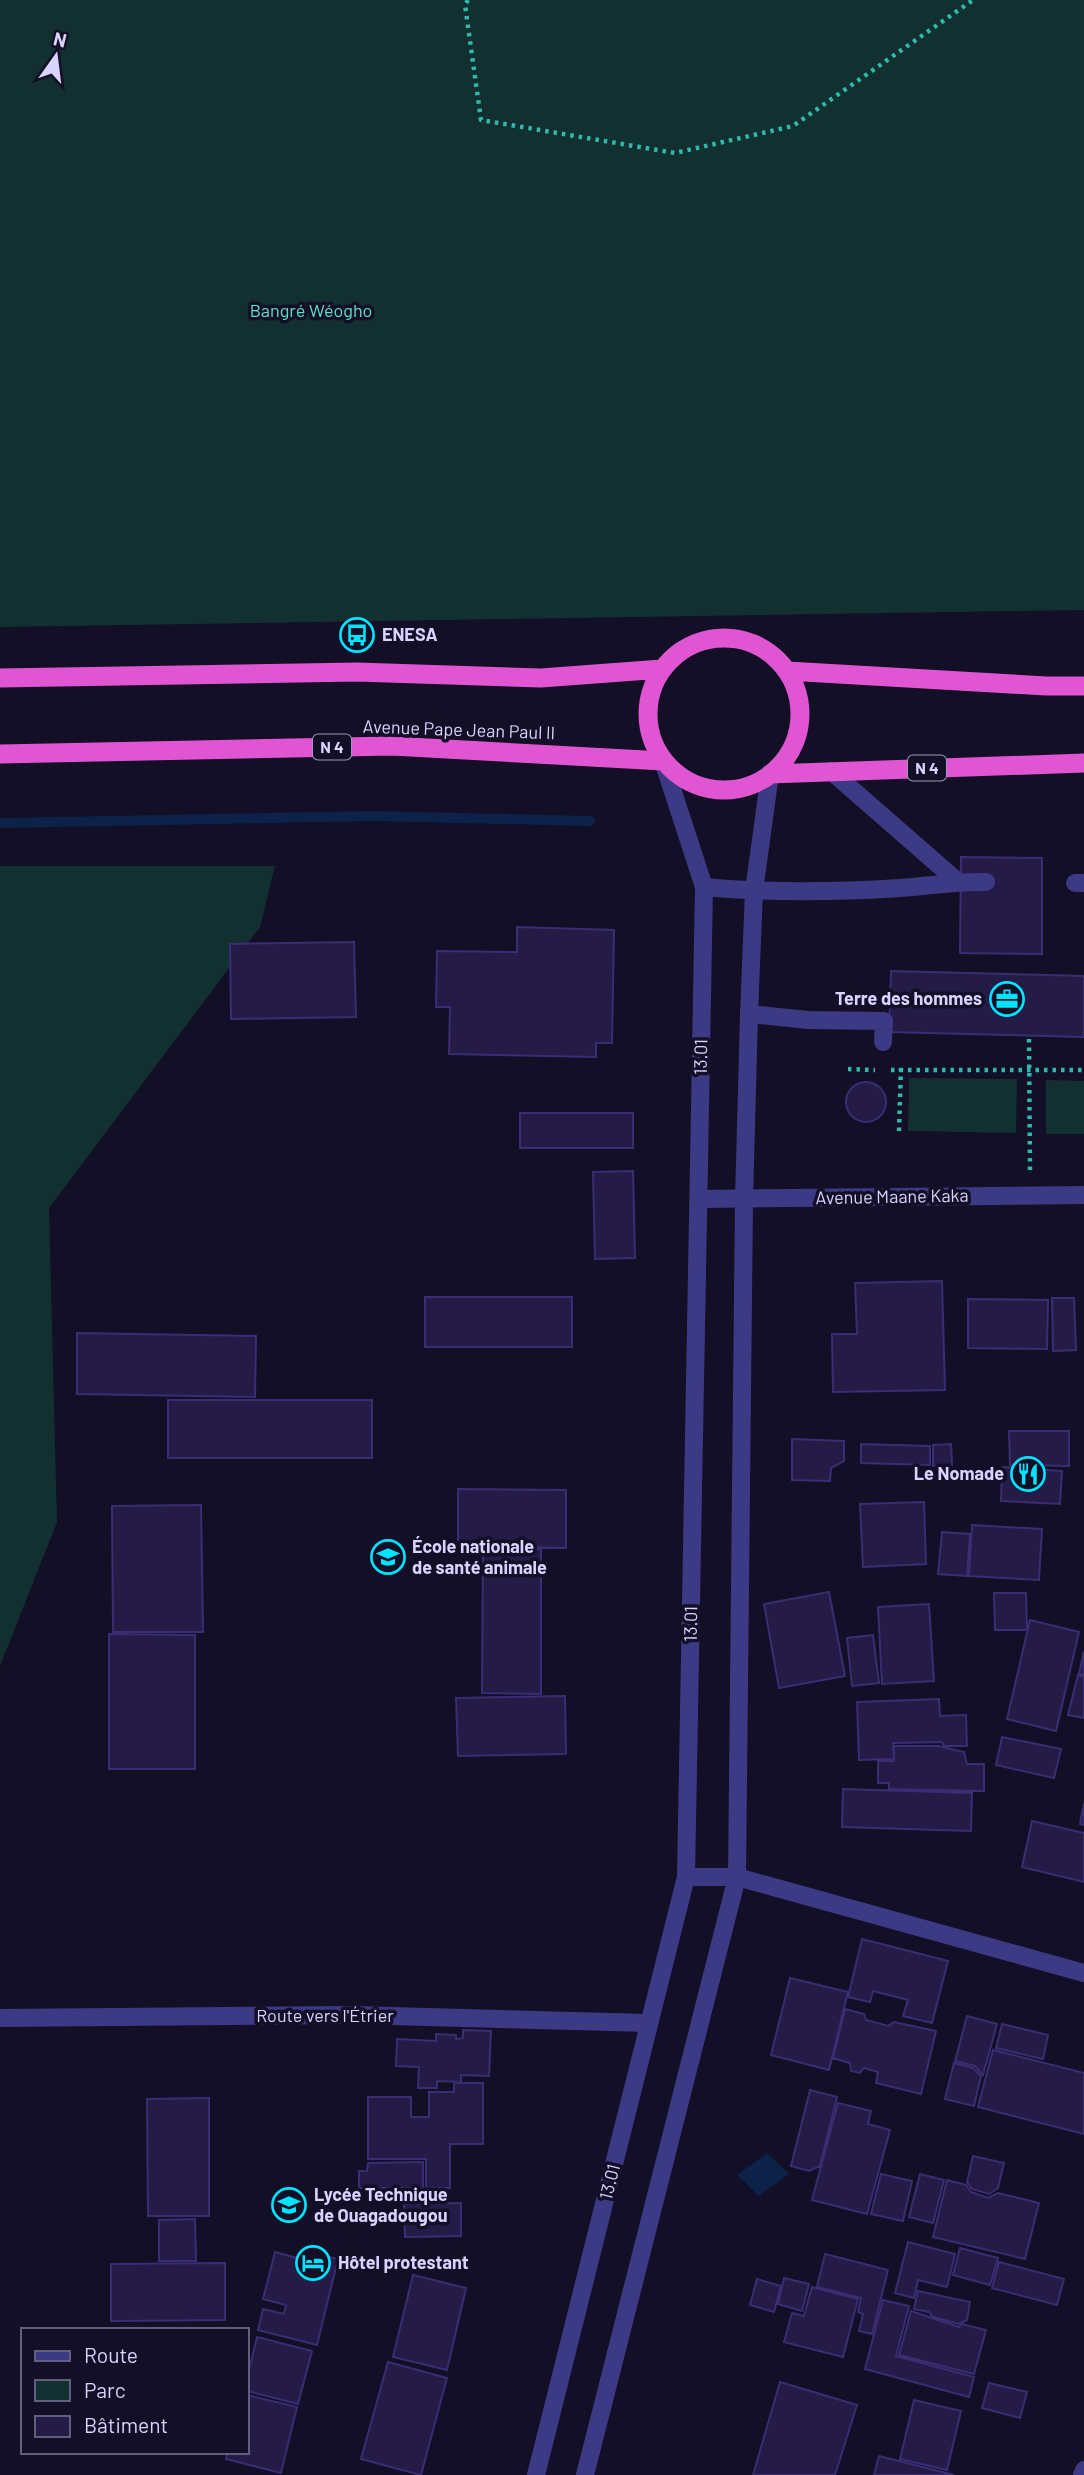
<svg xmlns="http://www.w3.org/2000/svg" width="1084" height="2475" font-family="Barlow,sans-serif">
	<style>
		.green { fill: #12302f }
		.water { fill: #0c2248 }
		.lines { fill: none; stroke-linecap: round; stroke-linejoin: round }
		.stream { stroke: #0c2248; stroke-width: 10 }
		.building { fill: #241b47; stroke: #3b2d73; stroke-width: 2 }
		.path { stroke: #2fb8b0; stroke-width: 4.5; stroke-dasharray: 3.5 5; stroke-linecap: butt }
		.service { stroke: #3d3a85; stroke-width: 18 }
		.minor { stroke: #3d3a85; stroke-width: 18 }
		.tertiary { stroke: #3d3a85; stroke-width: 18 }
		.trunk { stroke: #e055d1; stroke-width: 19 }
		.labels { text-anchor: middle; stroke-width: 7; stroke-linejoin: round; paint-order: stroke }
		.shield { fill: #130f26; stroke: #9e99be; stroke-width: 2 }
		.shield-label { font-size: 16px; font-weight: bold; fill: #d9d4ff }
		.park-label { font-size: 18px; fill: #5fe0c0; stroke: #130f26 }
		.poi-label { font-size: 18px; font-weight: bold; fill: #d9d4ff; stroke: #130f26; text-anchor: start }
		.street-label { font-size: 18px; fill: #d9d4ff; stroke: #130f26 }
	</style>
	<rect width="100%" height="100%" fill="#130f26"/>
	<!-- green -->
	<path class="green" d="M0 0H1084V610L0 627Z
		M0 866H275L260 927 49 1208 57 1522 0 1666Z
		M909 1078 1017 1079 1016 1133 908 1131Z
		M1046 1080 1084 1081V1134H1046Z"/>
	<!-- water -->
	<path class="water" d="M767 2153 789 2174 759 2196 737 2175Z"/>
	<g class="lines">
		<!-- stream -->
		<path class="stream" d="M0 823 373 816 590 821"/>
	</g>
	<!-- building -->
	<path class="building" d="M961 857 1042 858V954L960 953Z
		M517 927 614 930 612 1043H596V1057L449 1054 450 1007H436L437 951 517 952Z
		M354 942 356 1017 231 1019 230 944Z
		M891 971 1084 976V1037L889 1032Z
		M846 1102a20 20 0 1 1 40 0a20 20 0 1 1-40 0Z
		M520 1113H633V1148H520Z
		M633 1171 635 1258 595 1259 593 1172Z
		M942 1281 945 1390 833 1392 832 1334H857L855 1283Z
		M425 1297H572V1347H425Z
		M1052 1298H1074L1076 1350 1053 1351Z
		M968 1299 1048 1300 1047 1349 968 1348Z
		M77 1333 256 1336 255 1397 77 1394Z
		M168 1400H372V1458H168Z
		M1009 1431H1069V1466L1010 1465Z
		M792 1439 844 1441V1461L831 1468 830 1481 792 1480Z
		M861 1444 930 1446V1465L861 1463Z
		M951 1444 952 1465 933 1466V1445Z
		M1002 1467 1062 1471 1060 1504 1001 1501Z
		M458 1489 566 1490V1548L458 1546Z
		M924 1502 926 1564 863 1567 860 1504Z
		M201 1505 203 1632H113L112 1506Z
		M972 1525 1042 1529 1039 1580 969 1576Z
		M942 1532 970 1534 967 1576 938 1574Z
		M483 1549H541V1694L482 1693Z
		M829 1592 845 1676 779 1688 764 1604Z
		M994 1593H1026L1027 1630H995Z
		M929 1604 934 1681 882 1684 878 1607Z
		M1030 1620 1079 1632 1056 1731 1007 1719Z
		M109 1634 195 1635V1769H109Z
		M873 1635 879 1683 852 1686 847 1638Z
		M1084 1651V1675L1079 1674Z
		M1078 1675 1084 1677V1718L1068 1715Z
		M565 1696 566 1754 458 1756 456 1698Z
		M939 1699 940 1716 966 1715 967 1746H944L942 1742 893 1743 894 1759 859 1760 857 1702Z
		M1002 1737 1061 1749 1054 1778 996 1765Z
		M894 1746H938L964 1752 967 1764H984V1791L889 1789V1783H878V1761H894Z
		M843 1789 972 1793 971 1831 842 1827Z
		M1084 1803V1825L1080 1824Z
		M1032 1821 1084 1833V1882L1022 1867Z
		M862 1939 948 1961 932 2023 903 2016 908 2000 873 1991 870 2002 848 1997Z
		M790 1978 848 1992 829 2070 771 2055Z
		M845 2009 864 2014 866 2020 888 2026 894 2022 936 2031 921 2094 876 2083 878 2072 864 2068 860 2073 851 2071 850 2063 833 2058Z
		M967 2016 997 2024 983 2075 975 2066 955 2061Z
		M1002 2024 1048 2035 1043 2059 996 2048Z
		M463 2030 491 2031 489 2076 461 2075V2082L437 2081V2088H418L419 2067 396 2066 397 2039 436 2041V2034L456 2035V2039L463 2038Z
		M993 2050 1084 2073V2134L978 2107Z
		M954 2063 973 2068 981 2076 974 2106 945 2099Z
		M454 2083H483V2144H450V2188H426V2159H368V2097H411V2117H429V2092H454Z
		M810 2090 837 2097 820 2166 809 2171 791 2166Z
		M209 2098V2216H148L147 2099Z
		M838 2103 871 2111 868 2124 890 2130 867 2214 812 2200Z
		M973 2156 1004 2163 998 2188 989 2194 972 2189 967 2182Z
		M423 2162V2188H359V2171H367L368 2163Z
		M881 2174 912 2181 903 2221 871 2214Z
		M920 2174 944 2180 933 2223 909 2217Z
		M947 2180 966 2185 971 2192 988 2198 998 2193 1039 2203 1025 2259 933 2237Z
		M461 2203V2236L405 2237 404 2204Z
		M195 2219 196 2261H159V2220Z
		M908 2242 955 2254 947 2287 918 2280 914 2298 895 2293Z
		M960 2248 998 2258 990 2285 953 2275Z
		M303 2251 338 2259 317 2345 258 2330 263 2309 284 2314 286 2305 263 2299 275 2252 301 2259Z
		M825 2254 888 2270 872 2334 859 2331 863 2314 858 2312 861 2298 817 2287Z
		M999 2262 1064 2279 1057 2305 992 2288Z
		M225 2263V2320L111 2321V2264Z
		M413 2275 466 2288 447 2370 393 2357Z
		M784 2278 809 2284 802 2311 778 2304Z
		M757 2279 781 2286 774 2312 750 2305Z
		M812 2287 858 2299 843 2357 784 2342 792 2313 804 2316Z
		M918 2291 970 2302 967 2320 959 2324 933 2317 929 2312 914 2309Z
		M883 2300 909 2306 896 2356 974 2377 969 2397 865 2369Z
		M911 2311 959 2327 962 2324 986 2330 974 2374 899 2355Z
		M257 2337 312 2351 298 2404 247 2391V2378Z
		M388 2362 447 2378 421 2475 361 2459Z
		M780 2382 857 2405 835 2475H753Z
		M989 2383 1027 2392 1020 2418 982 2408Z
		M247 2395 297 2407 281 2473 226 2459 228 2452H247Z
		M914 2400 961 2411 947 2470 900 2459Z
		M879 2456 954 2475H874Z"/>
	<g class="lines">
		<!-- path -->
		<path class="path" d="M468 0 465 5 481 120 675 153 793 126 973 0
			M1029 1039 1030 1170
			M848 1069 875 1070
			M891 1070H1084
			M899 1131 901 1067"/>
		<!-- service -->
		<path class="service" d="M831 771 957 881
			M1075 883H1084
			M704 887C769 893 835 892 900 888 929 886 957 881 986 882
			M749 1014 808 1020 884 1021 883 1042"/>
		<!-- minor -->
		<path class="minor" d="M699 1199 1084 1195
			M686 1877H737L1084 1973
			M0 2018 353 2015 649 2023
			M1082 2475 1084 2470"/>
		<!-- tertiary -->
		<path class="tertiary" d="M536 2475 686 1877 704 887 663 761
			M585 2475 737 1877 744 1200 749 1014 754 891 770 774"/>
		<!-- trunk -->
		<path class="trunk" d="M648 714a76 76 0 1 1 152 0a76 76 0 1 1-152 0Z
			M787 671 1046 686H1084
			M0 678 357 672 541 678 662 669
			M0 754 392 746 663 761
			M770 774 1084 763"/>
	</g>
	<!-- icons -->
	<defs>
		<g id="bus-ring" transform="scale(1.75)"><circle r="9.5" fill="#130f26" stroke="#00e5ff" stroke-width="1.5"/><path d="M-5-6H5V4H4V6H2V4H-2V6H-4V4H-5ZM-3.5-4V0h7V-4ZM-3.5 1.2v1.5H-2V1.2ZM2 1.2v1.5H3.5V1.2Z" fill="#00e5ff"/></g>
		<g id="office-ring" transform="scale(1.75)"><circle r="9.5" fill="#130f26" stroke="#00e5ff" stroke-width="1.5"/><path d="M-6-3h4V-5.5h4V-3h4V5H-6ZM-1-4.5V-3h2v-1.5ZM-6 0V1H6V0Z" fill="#00e5ff"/></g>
		<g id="restaurant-ring" transform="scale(1.75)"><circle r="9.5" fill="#130f26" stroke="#00e5ff" stroke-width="1.5"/><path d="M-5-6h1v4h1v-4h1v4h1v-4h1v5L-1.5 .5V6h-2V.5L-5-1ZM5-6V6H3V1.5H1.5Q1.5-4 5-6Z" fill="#00e5ff"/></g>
		<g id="school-ring" transform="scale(1.75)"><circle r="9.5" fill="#130f26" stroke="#00e5ff" stroke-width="1.5"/><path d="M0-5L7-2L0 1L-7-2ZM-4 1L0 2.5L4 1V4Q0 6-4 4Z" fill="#00e5ff"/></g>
		<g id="hotel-ring" transform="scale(1.75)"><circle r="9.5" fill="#130f26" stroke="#00e5ff" stroke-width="1.5"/><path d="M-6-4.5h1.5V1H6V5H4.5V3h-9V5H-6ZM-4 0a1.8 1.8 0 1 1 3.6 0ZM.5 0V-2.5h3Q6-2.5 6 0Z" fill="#00e5ff"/></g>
	</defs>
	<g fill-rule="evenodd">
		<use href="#bus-ring" x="357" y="635"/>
		<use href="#office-ring" x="1007" y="999"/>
		<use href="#restaurant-ring" x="1028" y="1474"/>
		<use href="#school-ring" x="388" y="1557"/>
		<use href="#school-ring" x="289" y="2205"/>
		<use href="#hotel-ring" x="313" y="2263"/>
	</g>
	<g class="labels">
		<!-- shield labels -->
		<g class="shield">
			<rect x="313" y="734.5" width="38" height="25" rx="5"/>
			<rect x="908" y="755.5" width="38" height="25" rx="5"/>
		</g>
		<g class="shield-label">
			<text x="332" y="753">N 4</text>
			<text x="927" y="774">N 4</text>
		</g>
		<!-- park labels -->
		<g class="park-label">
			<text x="311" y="317">Bangré Wéogho</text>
		</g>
		<!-- poi labels -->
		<g class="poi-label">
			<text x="382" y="641">ENESA</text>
			<text x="982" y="1005" text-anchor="end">Terre des hommes</text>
			<text x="1004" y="1480" text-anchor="end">Le Nomade</text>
			<text x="412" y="1553">École nationale<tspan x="412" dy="21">de santé animale</tspan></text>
			<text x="314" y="2201">Lycée Technique<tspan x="314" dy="21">de Ouagadougou</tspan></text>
			<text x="338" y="2269">Hôtel protestant</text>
		</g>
		<!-- street labels -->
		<g class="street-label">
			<text transform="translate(459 730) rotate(2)" y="6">Avenue Pape Jean Paul II</text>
			<text transform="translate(701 1057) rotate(-89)" y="6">13.01</text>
			<text transform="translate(892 1197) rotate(-1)" y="6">Avenue Maane Kaka</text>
			<text transform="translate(691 1624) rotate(-89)" y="6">13.01</text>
			<text x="325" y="2022">Route vers l'Étrier</text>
			<text transform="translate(610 2182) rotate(-76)" y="6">13.01</text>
		</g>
	</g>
	<!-- legend -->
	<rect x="21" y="2328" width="228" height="126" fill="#130f26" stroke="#625e7d" stroke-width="2"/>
	<rect x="35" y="2351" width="35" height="10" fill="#3d3a85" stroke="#625e7d" stroke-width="2"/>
	<text x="84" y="2363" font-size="21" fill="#d9d4ff">Route</text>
	<rect x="35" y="2380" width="35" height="21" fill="#12302f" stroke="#625e7d" stroke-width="2"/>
	<text x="84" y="2398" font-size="21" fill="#d9d4ff">Parc</text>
	<rect x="35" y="2416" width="35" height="21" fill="#241b47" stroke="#625e7d" stroke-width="2"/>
	<text x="84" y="2433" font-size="21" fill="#d9d4ff">Bâtiment</text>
	<!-- north arrow -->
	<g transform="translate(56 56) rotate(14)" stroke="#130f26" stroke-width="5" paint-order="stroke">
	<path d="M0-5L12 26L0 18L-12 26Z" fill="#d9d4ff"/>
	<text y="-10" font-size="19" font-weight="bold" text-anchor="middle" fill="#d9d4ff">N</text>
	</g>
</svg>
